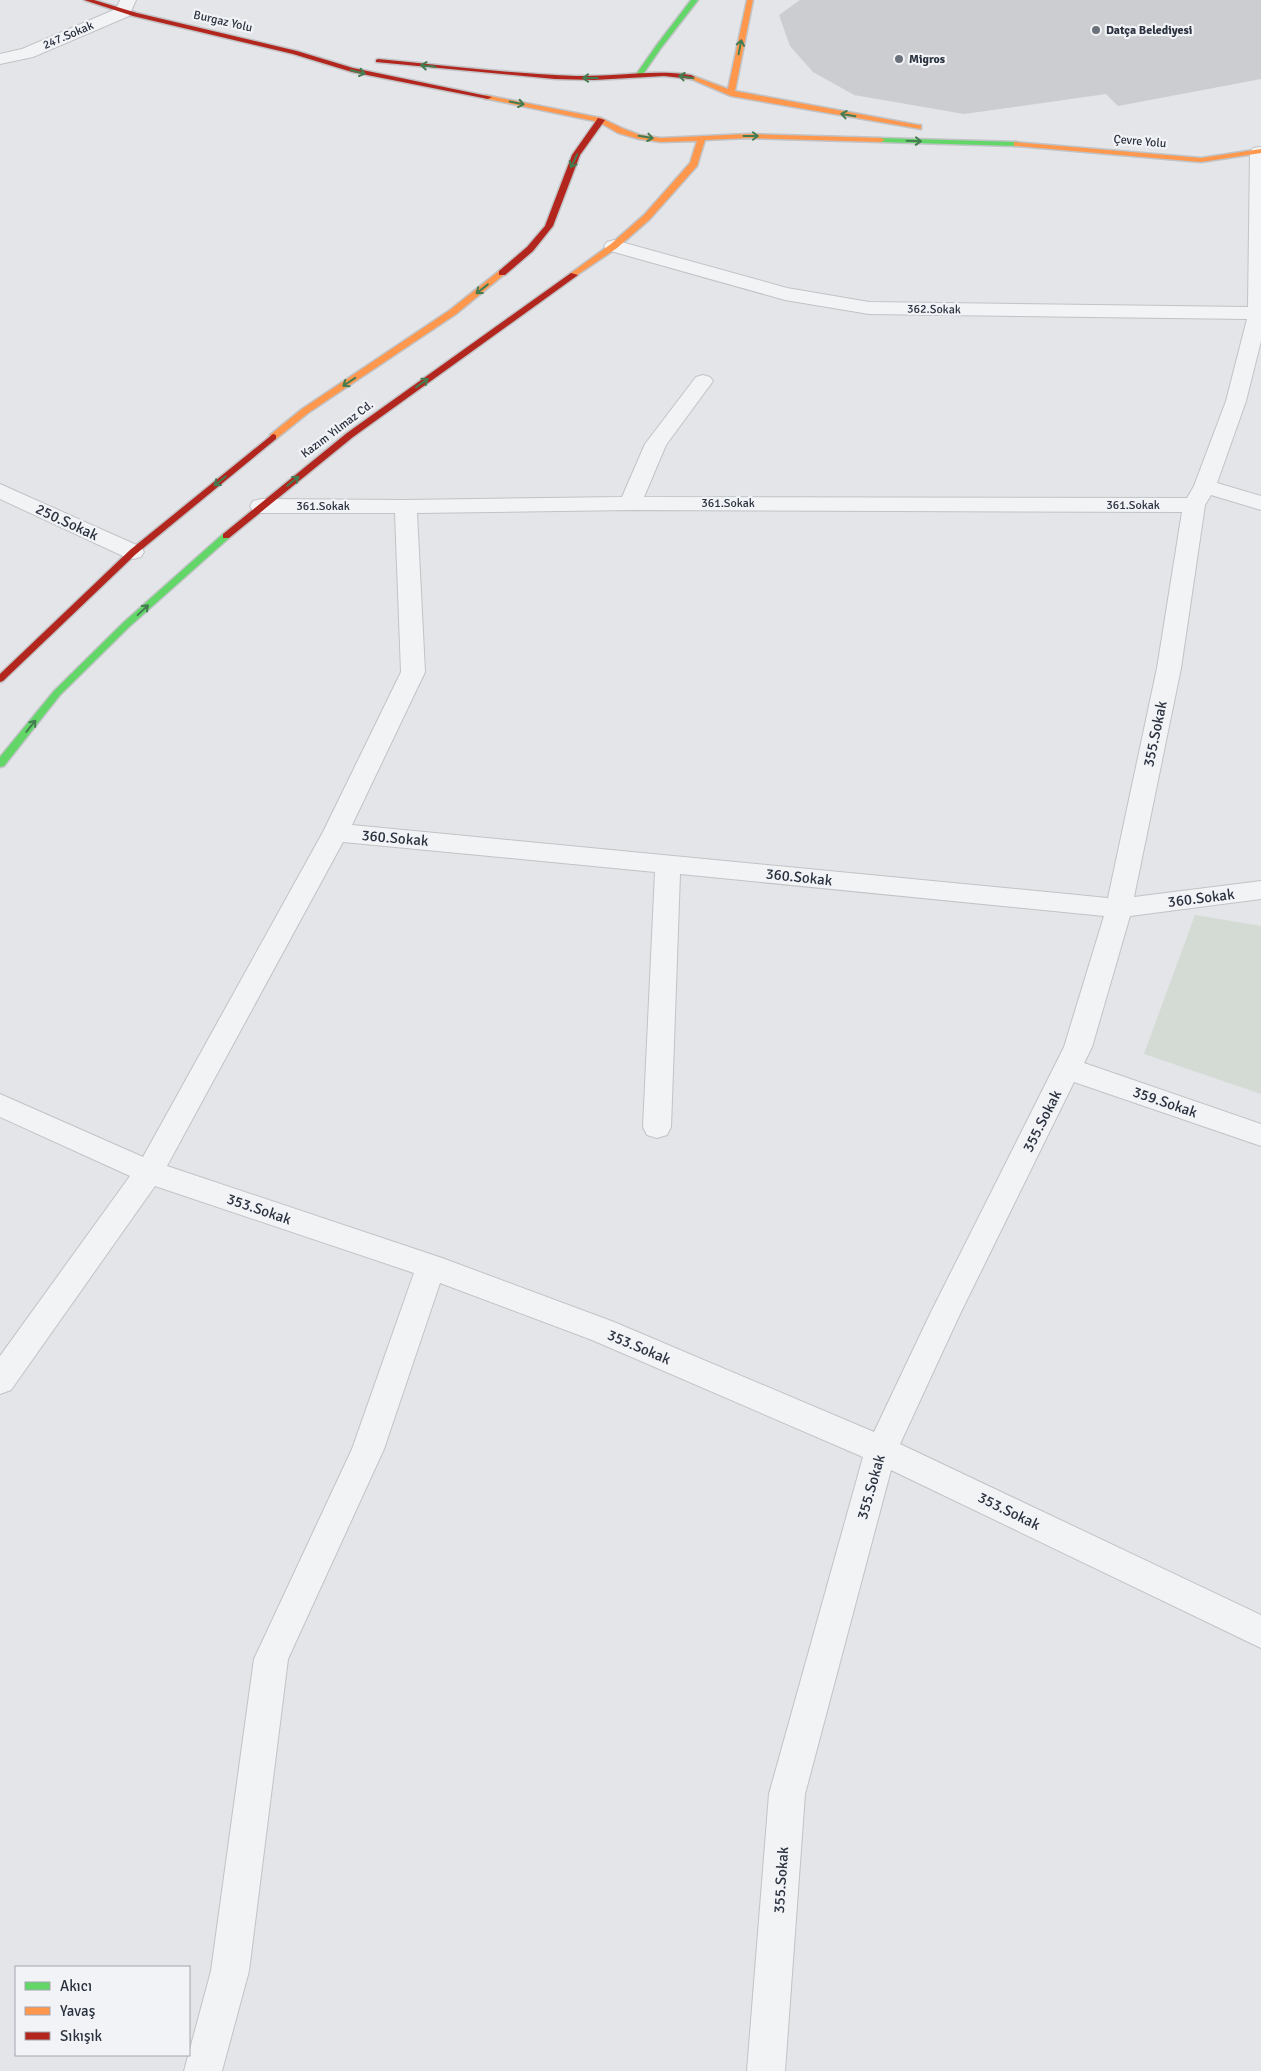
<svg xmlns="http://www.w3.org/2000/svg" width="1261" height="2071" font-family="Signika,sans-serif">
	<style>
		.green { fill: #d4dbd4 }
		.building { fill: #cbcdd0 }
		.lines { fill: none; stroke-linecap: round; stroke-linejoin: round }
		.street-casing { stroke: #c1c3c6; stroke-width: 2 }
		.fast-casing { stroke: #c1c3c6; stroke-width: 3 }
		.slow-casing { stroke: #c1c3c6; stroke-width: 3 }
		.jam-casing { stroke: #c1c3c6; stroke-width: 3 }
		.street { fill: #f2f3f5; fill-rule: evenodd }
		.fast { fill: #63d668; fill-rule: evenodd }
		.slow { fill: #ff974d; fill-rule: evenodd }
		.jam { fill: #b3261e; fill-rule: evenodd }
		.oneway { stroke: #447c51 }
		.poi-dot { fill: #6b717a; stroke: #f1f3f7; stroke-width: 2 }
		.labels { text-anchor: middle; stroke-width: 4.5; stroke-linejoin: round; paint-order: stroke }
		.far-street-label { font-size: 12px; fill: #2b323f; stroke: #f1f3f7 }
		.far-poi-label { font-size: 12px; font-weight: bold; fill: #2b323f; stroke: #f1f3f7; text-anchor: start }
		.street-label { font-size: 15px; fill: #2b323f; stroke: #f1f3f7 }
	</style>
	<rect width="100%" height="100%" fill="#e3e5e8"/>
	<!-- green -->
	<path class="green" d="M1195 915 1261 926V1094L1144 1054Z"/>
	<!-- building -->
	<path class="building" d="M800 0H1261V79L1118 106 1106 94 964 114 854 95 813 72 790 46 779 15Z"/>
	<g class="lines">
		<!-- street casing -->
		<g class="street-casing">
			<path id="street" d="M120 0H136L129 16 33 57 0 64V54L22 49 116 9Z
				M1259 147H1261V341L1246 401 1217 483 1261 496V510L1211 495 1205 505 1181 668 1134 897 1261 881V899L1130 916 1092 1047 1084 1063 1261 1124V1146L1074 1082 960 1314 900 1444 1261 1615V1648L891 1470 805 1794 785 2071H747L769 1794 863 1457 592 1340 440 1283 384 1449 288 1659 249 1971 222 2071H184L211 1971 254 1659 352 1449 414 1273 155 1186 11 1390 0 1394V1356L130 1176 0 1117V1094L143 1157 323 832 401 672 395 513H261L253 511 250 506 253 501 261 499 406 500 622 497 645 444 696 377 703 375 710 377 713 381 666 445 644 497 1187 498 1194 486 1226 401 1247 319 869 314 785 300 607 250 604 246 607 242 614 240 787 288 869 302 1248 307 1250 152 1253 148ZM630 510 1182 512 1157 668 1108 898 352 825 425 672 417 513ZM343 842 655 872 643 1127 647 1135 657 1138 667 1135 671 1127 680 874 1104 916 1064 1047 930 1314 874 1432 614 1322 442 1258 167 1166Z
				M0 484 141 547 144 552 141 557 133 559 125 557 0 499Z"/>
		</g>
		<!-- fast casing -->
		<g class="fast-casing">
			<path id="fast" d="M691 0H698L661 48 641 77H637L635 76 656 46Z
				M878 138 1017 142 1021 144 1017 146 881 142 877 140Z
				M226 533 229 534V538L130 626 60 695 4 766 0 767V757L54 691 124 622 223 534Z"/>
		</g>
		<!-- slow casing -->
		<g class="slow-casing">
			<path id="slow" d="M747 0H753L735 91 918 125H921V129L731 96 689 78V76H693L728 89Z
				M485 95 601 118 624 129 640 135 661 138 749 134 881 138 885 140 881 142 749 138 705 140 697 166 650 219 617 248 574 277H571V273L611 244 644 215 690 163 697 141 661 142 639 139 618 133 599 122 488 99H485Z
				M1014 142 1201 158 1261 149V153L1201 162 1017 146H1014Z
				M499 271 506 273 456 314 308 413 276 439H270V435L302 409 450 310Z"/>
		</g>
		<!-- jam casing -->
		<g class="jam-casing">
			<path id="jam" d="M84 0H94L137 13 297 51 353 68 492 97 488 99 352 72 293 54 133 16Z
				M378 59C444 65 510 74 576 76 615 77 653 69 691 75L695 77 691 79 664 76 594 80 555 79 376 62V60Z
				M598 118 605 120 580 155 553 226 533 251 505 275H499V271L527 247 545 226 572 155Z
				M571 273 578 275 353 437 229 538H223V534L347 433Z
				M273 434 276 435V439L136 554 3 681 0 682V674L130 550Z"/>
		</g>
		<!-- street -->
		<use href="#street" class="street"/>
		<!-- fast -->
		<use href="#fast" class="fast"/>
		<!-- slow -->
		<use href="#slow" class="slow"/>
		<!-- jam -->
		<use href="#jam" class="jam"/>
	</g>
	<!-- one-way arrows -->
	<defs><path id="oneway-shaft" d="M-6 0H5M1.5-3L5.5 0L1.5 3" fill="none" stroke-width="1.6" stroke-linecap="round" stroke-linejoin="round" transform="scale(1.25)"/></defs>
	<g class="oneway">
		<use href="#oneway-shaft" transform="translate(740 47) rotate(-79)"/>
		<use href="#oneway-shaft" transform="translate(428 66) rotate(-174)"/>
		<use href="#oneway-shaft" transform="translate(358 72) rotate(13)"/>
		<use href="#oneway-shaft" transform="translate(686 77) rotate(-171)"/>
		<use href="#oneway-shaft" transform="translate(590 78) rotate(-180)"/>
		<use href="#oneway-shaft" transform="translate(517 103) rotate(12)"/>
		<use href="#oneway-shaft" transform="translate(848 115) rotate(-171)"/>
		<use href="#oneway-shaft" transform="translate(751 136)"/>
		<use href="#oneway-shaft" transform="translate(646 137) rotate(9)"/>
		<use href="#oneway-shaft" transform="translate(914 141) rotate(2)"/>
		<use href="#oneway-shaft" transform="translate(574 161) rotate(116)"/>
		<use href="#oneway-shaft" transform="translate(482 289) rotate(142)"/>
		<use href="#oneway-shaft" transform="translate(349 382) rotate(146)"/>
		<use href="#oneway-shaft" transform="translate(422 383) rotate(-36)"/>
		<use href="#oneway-shaft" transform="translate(220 481) rotate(141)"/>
		<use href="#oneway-shaft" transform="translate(293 481) rotate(-39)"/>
		<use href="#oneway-shaft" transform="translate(143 610) rotate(-43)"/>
		<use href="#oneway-shaft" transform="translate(31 726) rotate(-51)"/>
	</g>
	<!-- markers -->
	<g class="poi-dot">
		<circle cx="1096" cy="30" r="5"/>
		<circle cx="899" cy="59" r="5"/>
	</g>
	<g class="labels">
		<!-- far-street labels -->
		<g class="far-street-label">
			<text transform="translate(223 21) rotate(13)" y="4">Burgaz Yolu</text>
			<text transform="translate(68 35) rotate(-23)" y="4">247.Sokak</text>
			<text transform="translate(1140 141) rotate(5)" y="4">Çevre Yolu</text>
			<text transform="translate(934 309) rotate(1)" y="4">362.Sokak</text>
			<text transform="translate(337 429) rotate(-37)" y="4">Kazım Yılmaz Cd.</text>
			<text x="728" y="507">361.Sokak</text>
			<text x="1133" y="509">361.Sokak</text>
			<text x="323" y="510">361.Sokak</text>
		</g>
		<!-- far-poi labels -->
		<g class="far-poi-label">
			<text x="1106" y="34">Datça Belediyesi</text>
			<text x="909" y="63">Migros</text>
		</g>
		<!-- street labels -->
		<g class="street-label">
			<text transform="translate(67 522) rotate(25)" y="5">250.Sokak</text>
			<text transform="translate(1155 734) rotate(-78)" y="5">355.Sokak</text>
			<text transform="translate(395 838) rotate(5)" y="5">360.Sokak</text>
			<text transform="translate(799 877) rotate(6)" y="5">360.Sokak</text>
			<text transform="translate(1201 898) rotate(-7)" y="5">360.Sokak</text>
			<text transform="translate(1165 1102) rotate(19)" y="5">359.Sokak</text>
			<text transform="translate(1042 1121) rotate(-63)" y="5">355.Sokak</text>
			<text transform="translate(259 1209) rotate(19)" y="5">353.Sokak</text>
			<text transform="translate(639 1347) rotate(23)" y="5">353.Sokak</text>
			<text transform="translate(871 1487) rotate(-74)" y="5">355.Sokak</text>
			<text transform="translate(1009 1511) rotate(26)" y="5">353.Sokak</text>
			<text transform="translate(781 1880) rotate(-86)" y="5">355.Sokak</text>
		</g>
	</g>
	<!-- legend -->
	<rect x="15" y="1966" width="175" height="90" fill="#f1f3f7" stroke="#a2a6ad"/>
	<rect x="25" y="1982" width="25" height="8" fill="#63d668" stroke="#a2a6ad"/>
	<text x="60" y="1991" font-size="15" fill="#2b323f">Akıcı</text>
	<rect x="25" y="2007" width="25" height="8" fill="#ff974d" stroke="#a2a6ad"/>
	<text x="60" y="2016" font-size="15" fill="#2b323f">Yavaş</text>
	<rect x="25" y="2032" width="25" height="8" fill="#b3261e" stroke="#a2a6ad"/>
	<text x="60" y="2041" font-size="15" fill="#2b323f">Sıkışık</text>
</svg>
